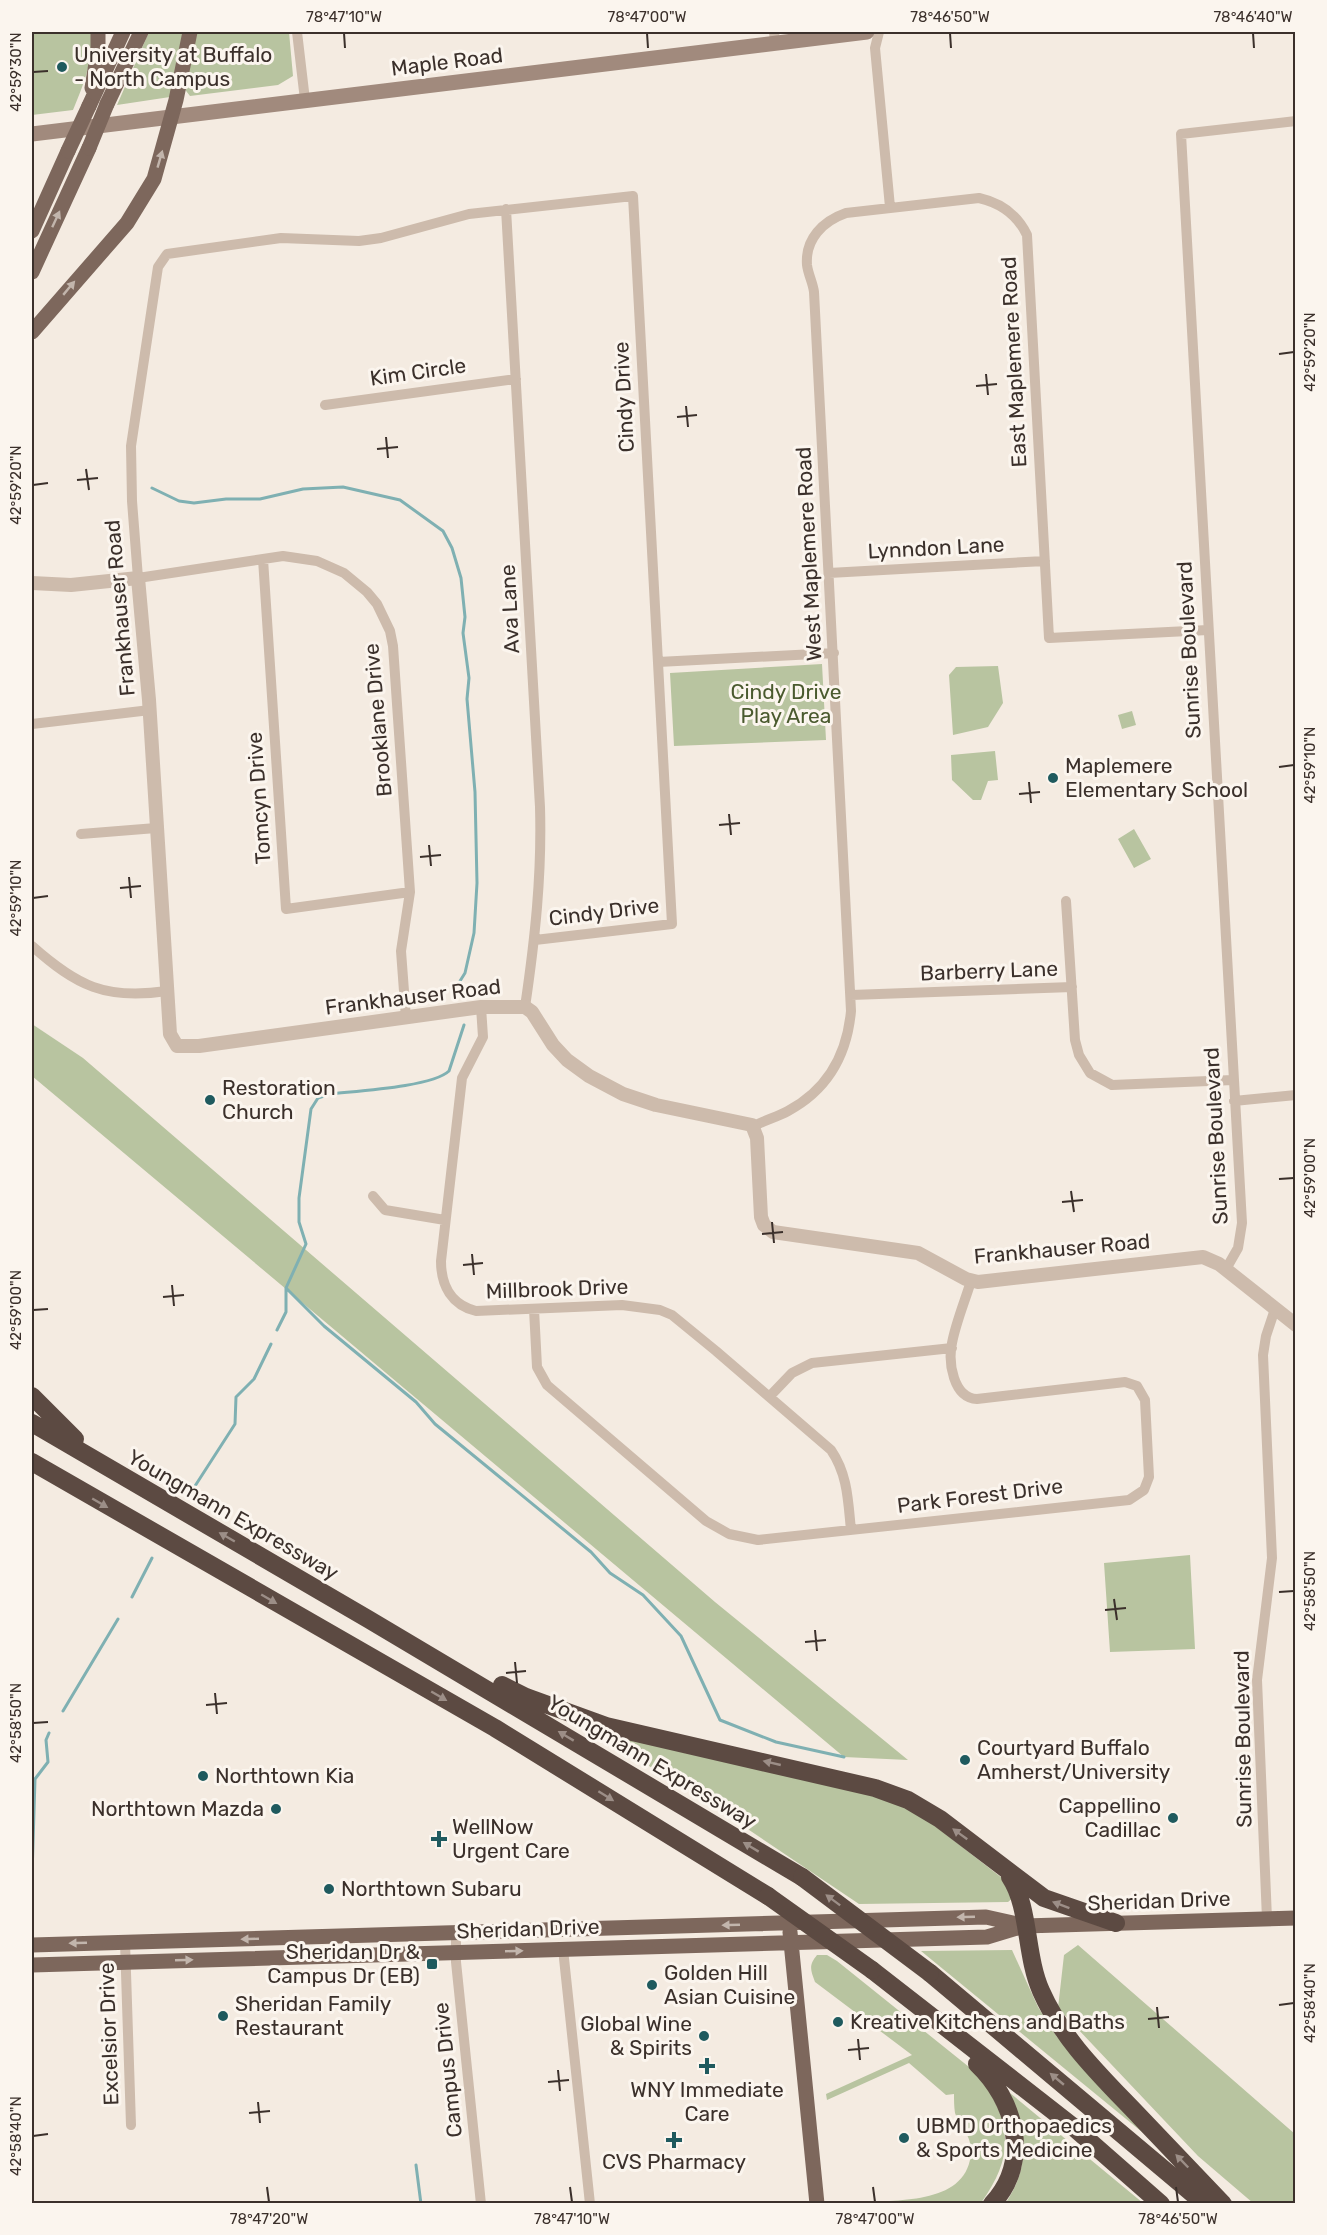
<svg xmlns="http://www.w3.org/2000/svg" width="1327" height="2235" font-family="Rubik,sans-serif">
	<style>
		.green { fill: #b8c4a0 }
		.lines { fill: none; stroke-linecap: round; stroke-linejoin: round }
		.stream { stroke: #7fb0b2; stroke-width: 3 }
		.minor { stroke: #cdbbac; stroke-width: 10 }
		.tertiary { stroke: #cdbbac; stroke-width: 14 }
		.secondary { stroke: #a18a7d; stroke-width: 15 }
		.primary { stroke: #7d675c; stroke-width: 15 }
		.motorway { stroke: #5c4a42; stroke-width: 18 }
		.primary-bridge { stroke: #7d675c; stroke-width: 15 }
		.motorway-bridge { stroke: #5c4a42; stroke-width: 18 }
		.oneway { fill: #c2b5ac }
		.oneway2 { fill: #9c8e87 }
		.ticks { fill: none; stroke: #3b302b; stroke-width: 2 }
		.poi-dot { fill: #1f5a5e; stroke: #fbf5ee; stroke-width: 2 }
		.labels { text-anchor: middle; stroke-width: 6; stroke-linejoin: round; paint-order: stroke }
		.poi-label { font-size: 21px; fill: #3b302b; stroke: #fbf5ee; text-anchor: start }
		.street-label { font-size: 21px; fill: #3b302b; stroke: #fbf5ee }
		.park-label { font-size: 21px; fill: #4a5a2e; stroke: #fbf5ee }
		.neatline { fill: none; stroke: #3b302b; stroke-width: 2 }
		.ticks-label { font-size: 15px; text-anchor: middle; fill: #3b302b }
	</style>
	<rect width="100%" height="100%" fill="#f4ebe1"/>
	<!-- green -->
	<path class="green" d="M32 32H92C93 60 84 84 73 110L32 115Z
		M149 32H185L170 97 117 105Z
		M196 32H289L293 76 278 85 190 96 183 87Z
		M822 664 826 740 674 746 670 673Z
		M998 666 1003 703 988 727 953 735 949 675 956 667Z
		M1132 711 1136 725 1122 729 1118 715Z
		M995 751 998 780 988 781 981 800H973L952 780 951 755Z
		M1134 829 1151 859 1134 868 1118 839Z
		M32 1024 83 1058 715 1602 908 1760 844 1757 32 1076Z
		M1190 1555 1195 1649 1110 1652 1104 1563Z
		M577 1722 887 1797 930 1822 1011 1885 1015 1896 1008 1902 859 1904 703 1799Z
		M1078 1945 1295 2134V2203H1253L1198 2156 1058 2008 1064 1955Z
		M1012 1950 1038 2007 1057 2037 1164 2150 921 1951Z
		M817 1955H827L837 1961 979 2075C1012 2123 1015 2155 981 2203H861C899 2199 969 2205 971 2151 971 2134 960 2127 955 2113 954 2107 954 2100 954 2094L946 2095 909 2063 827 2100 826 2094 912 2055 815 1982C810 1969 809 1965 817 1955Z
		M1010 2093 1143 2203 1005 2204C1032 2165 1024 2134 1010 2093Z"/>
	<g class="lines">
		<!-- stream -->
		<path class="stream" d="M152 488 179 501 194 503 226 499H260L303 489 343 487 400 500 443 531 452 548 461 578 465 617 463 633 469 678 467 699 475 792 477 883 474 933 465 973 460 981V996
			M286 1288 324 1326 416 1402 435 1424 591 1552 610 1573 643 1595 681 1636 720 1720 776 1742 844 1757
			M277 1330 286 1312V1288L306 1244 299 1222V1198L311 1109 318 1098 330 1094C356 1091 432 1087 449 1071L464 1025
			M195 1486 235 1424 236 1397 254 1379 271 1344
			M132 1597 152 1558
			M63 1711 118 1619
			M32 1875 35 1779 48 1762 46 1740 49 1733
			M416 2165 421 2204"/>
		<!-- minor -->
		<path class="minor" d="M297 32 305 100
			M774 32 775 41
			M879 32 875 48 890 207
			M506 209 540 807C542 875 535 939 525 1007
			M325 405 516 379
			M263 559 286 909 410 892
			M829 573 1045 561
			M658 662 834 653
			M32 724 150 710
			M81 834 156 828
			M1066 901 1075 1040 1079 1055 1090 1073 1112 1085 1233 1080
			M32 946C77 986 105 1000 167 991
			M851 995 1072 987
			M481 1007 483 1037 462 1078 441 1261C441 1286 452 1305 476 1311L622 1305 660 1310 672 1315 716 1351 831 1450C848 1475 848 1501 851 1530
			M406 1018 401 951 410 892 393 646 390 631 377 604 367 592 344 573 317 561 283 556 138 578 132 501 131 446 158 267 167 254 281 238 359 241 381 238 469 214 633 196 672 924 535 940
			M1234 1101 1296 1095
			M754 1126C765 1120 777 1117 788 1111 827 1090 847 1055 851 1011L814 292C813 283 808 274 807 265 805 239 823 221 846 213L979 198C1001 203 1017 214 1027 235L1049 638 1208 630
			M373 1196 385 1210 445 1220
			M1226 1269 1238 1248 1242 1223 1181 134 1296 121
			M534 1309 537 1367 547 1385 706 1521 729 1534 758 1540 1129 1500 1144 1490 1149 1477 1145 1400 1137 1386 1125 1382 977 1399C953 1398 948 1362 952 1343 956 1322 965 1301 971 1281
			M770 1396 792 1373 812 1363 952 1348
			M1267 1919 1257 1680 1272 1558 1263 1355 1266 1336 1275 1309
			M456 1933V1962L481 2204
			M125 1942 131 2125
			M563 1949 590 2204"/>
		<!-- tertiary -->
		<path class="tertiary" d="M32 583 71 585 138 578 149 700 170 1034 177 1046H199L481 1007H525L532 1012 553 1045 567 1060 589 1076 623 1094 656 1105 752 1125 757 1138 761 1217 764 1225 773 1232 918 1253 966 1279 978 1282 1203 1257 1219 1264 1296 1325"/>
		<!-- secondary -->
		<path class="secondary" d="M32 134 867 32"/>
		<!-- primary -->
		<path class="primary" d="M92 88 98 51V32
			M107 104 141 32
			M89 106 123 32
			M32 231 68 151
			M32 272 89 148
			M32 332 127 223 154 179 176 100 190 32
			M790 1932 817 2204
			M32 1945 986 1917 1021 1925
			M32 1965 987 1937 1024 1926 1296 1918"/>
		<!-- motorway -->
		<path class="motorway" d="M32 1396 75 1439
			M32 1423 368 1619 802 1877
			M32 1462 495 1728 768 1896
			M502 1685 526 1697 606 1726 875 1788 908 1800 940 1819 1044 1898 1116 1923
			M1010 1877C1030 1907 1025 1955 1041 1991 1063 2041 1103 2078 1140 2117 1168 2146 1195 2175 1223 2204
			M872 1970 1071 2125 1161 2204
			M930 1973 1205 2204
			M977 2064C1015 2100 1032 2161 992 2204"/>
		<!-- primary-bridge -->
		<path class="primary-bridge" d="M89 148 107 104
			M68 151 89 106"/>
		<!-- motorway-bridge -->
		<path class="motorway-bridge" d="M802 1877 930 1973
			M768 1896 872 1970"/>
	</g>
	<!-- one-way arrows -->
	<defs><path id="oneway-solid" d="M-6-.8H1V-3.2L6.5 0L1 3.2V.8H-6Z" transform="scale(1.5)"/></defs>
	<g class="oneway">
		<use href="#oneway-solid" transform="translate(160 159) rotate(-74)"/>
		<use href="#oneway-solid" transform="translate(56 219) rotate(-65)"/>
		<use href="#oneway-solid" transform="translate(69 288) rotate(-50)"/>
		<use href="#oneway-solid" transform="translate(966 1917) rotate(178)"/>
		<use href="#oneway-solid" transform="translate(731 1925) rotate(178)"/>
		<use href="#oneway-solid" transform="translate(250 1939) rotate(178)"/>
		<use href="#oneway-solid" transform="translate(78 1943) rotate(178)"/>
		<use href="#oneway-solid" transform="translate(514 1951) rotate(-2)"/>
		<use href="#oneway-solid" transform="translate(184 1960) rotate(-2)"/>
	</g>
	<g class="oneway2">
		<use href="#oneway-solid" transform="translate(100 1503) rotate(30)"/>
		<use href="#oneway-solid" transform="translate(227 1537) rotate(-150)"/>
		<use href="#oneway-solid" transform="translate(269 1599) rotate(30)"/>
		<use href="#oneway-solid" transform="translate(439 1696) rotate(30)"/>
		<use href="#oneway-solid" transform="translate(566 1736) rotate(-149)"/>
		<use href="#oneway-solid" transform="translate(772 1763) rotate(-167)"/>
		<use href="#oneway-solid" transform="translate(606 1796) rotate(32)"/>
		<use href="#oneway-solid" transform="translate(960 1834) rotate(-144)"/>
		<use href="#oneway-solid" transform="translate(751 1847) rotate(-149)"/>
		<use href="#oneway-solid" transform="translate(833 1900) rotate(-143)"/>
		<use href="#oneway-solid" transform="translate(1061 1905) rotate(-159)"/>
		<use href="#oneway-solid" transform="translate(1057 2079) rotate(-140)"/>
		<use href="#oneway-solid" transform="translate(1182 2161) rotate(-134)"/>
	</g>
	<!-- ticks -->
	<path class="ticks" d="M344 33 345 48M647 33 648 48M950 33 951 48M1253 33 1254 48M33 72 48 71M1279 354 1294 352M986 374 988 395M976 386 997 384M686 406 688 427M677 417 697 415M386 437 388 458M377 449 398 447M86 469 89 490M77 480 98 478M33 485 48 483M1279 767 1294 765M1029 782 1031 803M1019 794 1040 792M729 814 731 835M719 825 740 823M429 845 431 866M420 857 441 855M129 877 131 898M120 888 141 886M33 898 48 896M1279 1179 1294 1178M1071 1191 1074 1212M1062 1202 1083 1200M772 1222 774 1243M762 1234 783 1232M472 1254 474 1275M463 1265 483 1263M172 1285 174 1306M163 1297 184 1295M33 1310 48 1309M1279 1592 1294 1591M1114 1599 1117 1620M1105 1610 1126 1608M815 1630 817 1651M805 1642 826 1640M515 1662 517 1683M506 1673 526 1671M215 1693 217 1714M206 1705 227 1703M33 1723 48 1722M1279 2005 1294 2003M1157 2007 1159 2028M1148 2019 1169 2017M858 2039 860 2060M848 2050 869 2048M558 2070 560 2091M548 2082 569 2080M258 2102 260 2123M249 2113 270 2111M33 2136 48 2134M267 2187 269 2202M570 2187 572 2202M873 2187 875 2202M1176 2187 1178 2202"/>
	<!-- markers -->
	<g class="poi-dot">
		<circle cx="62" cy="67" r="6"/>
		<circle cx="1053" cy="778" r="6"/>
		<circle cx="210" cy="1100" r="6"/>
		<circle cx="965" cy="1760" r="6"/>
		<circle cx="203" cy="1776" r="6"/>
		<circle cx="276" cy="1809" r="6"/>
		<circle cx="1173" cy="1818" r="6"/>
		<path d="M436 1830h6v6h6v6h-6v6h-6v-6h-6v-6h6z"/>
		<circle cx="329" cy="1889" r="6"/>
		<rect x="426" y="1958" width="12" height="12" rx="3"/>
		<circle cx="652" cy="1985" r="6"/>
		<circle cx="223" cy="2016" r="6"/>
		<circle cx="838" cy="2022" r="6"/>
		<circle cx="704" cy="2036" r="6"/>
		<path d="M704 2057h6v6h6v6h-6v6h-6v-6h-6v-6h6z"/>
		<circle cx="904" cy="2138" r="6"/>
		<path d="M671 2131h6v6h6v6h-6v6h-6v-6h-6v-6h6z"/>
	</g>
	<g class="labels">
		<!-- poi labels -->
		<g class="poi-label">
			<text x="74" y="62">University at Buffalo<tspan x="74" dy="24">- North Campus</tspan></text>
			<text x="1065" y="773">Maplemere<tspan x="1065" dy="24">Elementary School</tspan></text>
			<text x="222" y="1095">Restoration<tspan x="222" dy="24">Church</tspan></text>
			<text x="977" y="1755">Courtyard Buffalo<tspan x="977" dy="24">Amherst/University</tspan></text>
			<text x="215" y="1783">Northtown Kia</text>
			<text x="1161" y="1813" text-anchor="end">Cappellino<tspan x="1161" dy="24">Cadillac</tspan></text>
			<text x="264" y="1816" text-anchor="end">Northtown Mazda</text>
			<text x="452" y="1834">WellNow<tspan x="452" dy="24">Urgent Care</tspan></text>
			<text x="341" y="1896">Northtown Subaru</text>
			<text x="420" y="1959" text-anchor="end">Sheridan Dr &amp;<tspan x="420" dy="24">Campus Dr (EB)</tspan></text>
			<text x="664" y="1980">Golden Hill<tspan x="664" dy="24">Asian Cuisine</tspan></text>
			<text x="235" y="2011">Sheridan Family<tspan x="235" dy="24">Restaurant</tspan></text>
			<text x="850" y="2029">Kreative Kitchens and Baths</text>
			<text x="692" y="2031" text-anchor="end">Global Wine<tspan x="692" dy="24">&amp; Spirits</tspan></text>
			<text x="707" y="2097" text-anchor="middle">WNY Immediate<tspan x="707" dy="24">Care</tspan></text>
			<text x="916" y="2133">UBMD Orthopaedics<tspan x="916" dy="24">&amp; Sports Medicine</tspan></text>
			<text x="674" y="2169" text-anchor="middle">CVS Pharmacy</text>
		</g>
		<!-- street labels -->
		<g class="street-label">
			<text transform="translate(447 62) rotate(-7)" y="7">Maple Road</text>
			<text transform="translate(1014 362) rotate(-93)" y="7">East Maplemere Road</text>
			<text transform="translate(418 372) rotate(-8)" y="7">Kim Circle</text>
			<text transform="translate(624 397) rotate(-93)" y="7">Cindy Drive</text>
			<text transform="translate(936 548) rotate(-3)" y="7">Lynndon Lane</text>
			<text transform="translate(809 554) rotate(-93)" y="7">West Maplemere Road</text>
			<text transform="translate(120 608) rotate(-95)" y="7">Frankhauser Road</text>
			<text transform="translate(510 609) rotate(-93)" y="7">Ava Lane</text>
			<text transform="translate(1189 650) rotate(-93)" y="7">Sunrise Boulevard</text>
			<text transform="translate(378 720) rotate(-95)" y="7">Brooklane Drive</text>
			<text transform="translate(259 798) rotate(-94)" y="7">Tomcyn Drive</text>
			<text transform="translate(604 912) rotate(-7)" y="7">Cindy Drive</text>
			<text transform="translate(989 971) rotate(-2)" y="7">Barberry Lane</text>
			<text transform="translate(413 997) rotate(-7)" y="7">Frankhauser Road</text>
			<text transform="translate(1216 1136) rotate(-93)" y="7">Sunrise Boulevard</text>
			<text transform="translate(1062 1249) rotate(-5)" y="7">Frankhauser Road</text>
			<text transform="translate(557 1289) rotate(-2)" y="7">Millbrook Drive</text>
			<text transform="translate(980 1496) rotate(-7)" y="7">Park Forest Drive</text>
			<text transform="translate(233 1515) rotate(30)" y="7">Youngmann Expressway</text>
			<text transform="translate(1243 1739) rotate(-91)" y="7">Sunrise Boulevard</text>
			<text transform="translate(652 1762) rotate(31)" y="7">Youngmann Expressway</text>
			<text transform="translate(1159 1901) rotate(-2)" y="7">Sheridan Drive</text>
			<text transform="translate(528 1929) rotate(-2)" y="7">Sheridan Drive</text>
			<text transform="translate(109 2034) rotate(-92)" y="7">Excelsior Drive</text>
			<text transform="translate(448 2070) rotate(-96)" y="7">Campus Drive</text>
		</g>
		<!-- park labels -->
		<g class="park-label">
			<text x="786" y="699">Cindy Drive<tspan x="786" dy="24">Play Area</tspan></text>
		</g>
	</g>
	<!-- border -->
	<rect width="1327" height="2235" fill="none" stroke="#fbf5ee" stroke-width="66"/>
	<rect x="33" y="33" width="1261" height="2169" class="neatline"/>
	<g class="ticks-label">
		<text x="344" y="22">78°47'10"W</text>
		<text x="647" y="22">78°47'00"W</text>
		<text x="950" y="22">78°46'50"W</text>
		<text x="1253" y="22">78°46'40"W</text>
		<text transform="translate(16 72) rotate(-90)" y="5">42°59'30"N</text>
		<text transform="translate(1310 352) rotate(-90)" y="5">42°59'20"N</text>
		<text transform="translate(16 485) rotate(-90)" y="5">42°59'20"N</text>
		<text transform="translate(1310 765) rotate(-90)" y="5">42°59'10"N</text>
		<text transform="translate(16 898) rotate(-90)" y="5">42°59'10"N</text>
		<text transform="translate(1310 1178) rotate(-90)" y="5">42°59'00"N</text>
		<text transform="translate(16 1310) rotate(-90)" y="5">42°59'00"N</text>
		<text transform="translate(1310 1591) rotate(-90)" y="5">42°58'50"N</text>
		<text transform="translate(16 1723) rotate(-90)" y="5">42°58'50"N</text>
		<text transform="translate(1310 2003) rotate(-90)" y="5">42°58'40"N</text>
		<text transform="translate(16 2136) rotate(-90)" y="5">42°58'40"N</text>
		<text x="269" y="2224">78°47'20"W</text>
		<text x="572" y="2224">78°47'10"W</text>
		<text x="875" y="2224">78°47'00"W</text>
		<text x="1178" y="2224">78°46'50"W</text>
	</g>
</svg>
